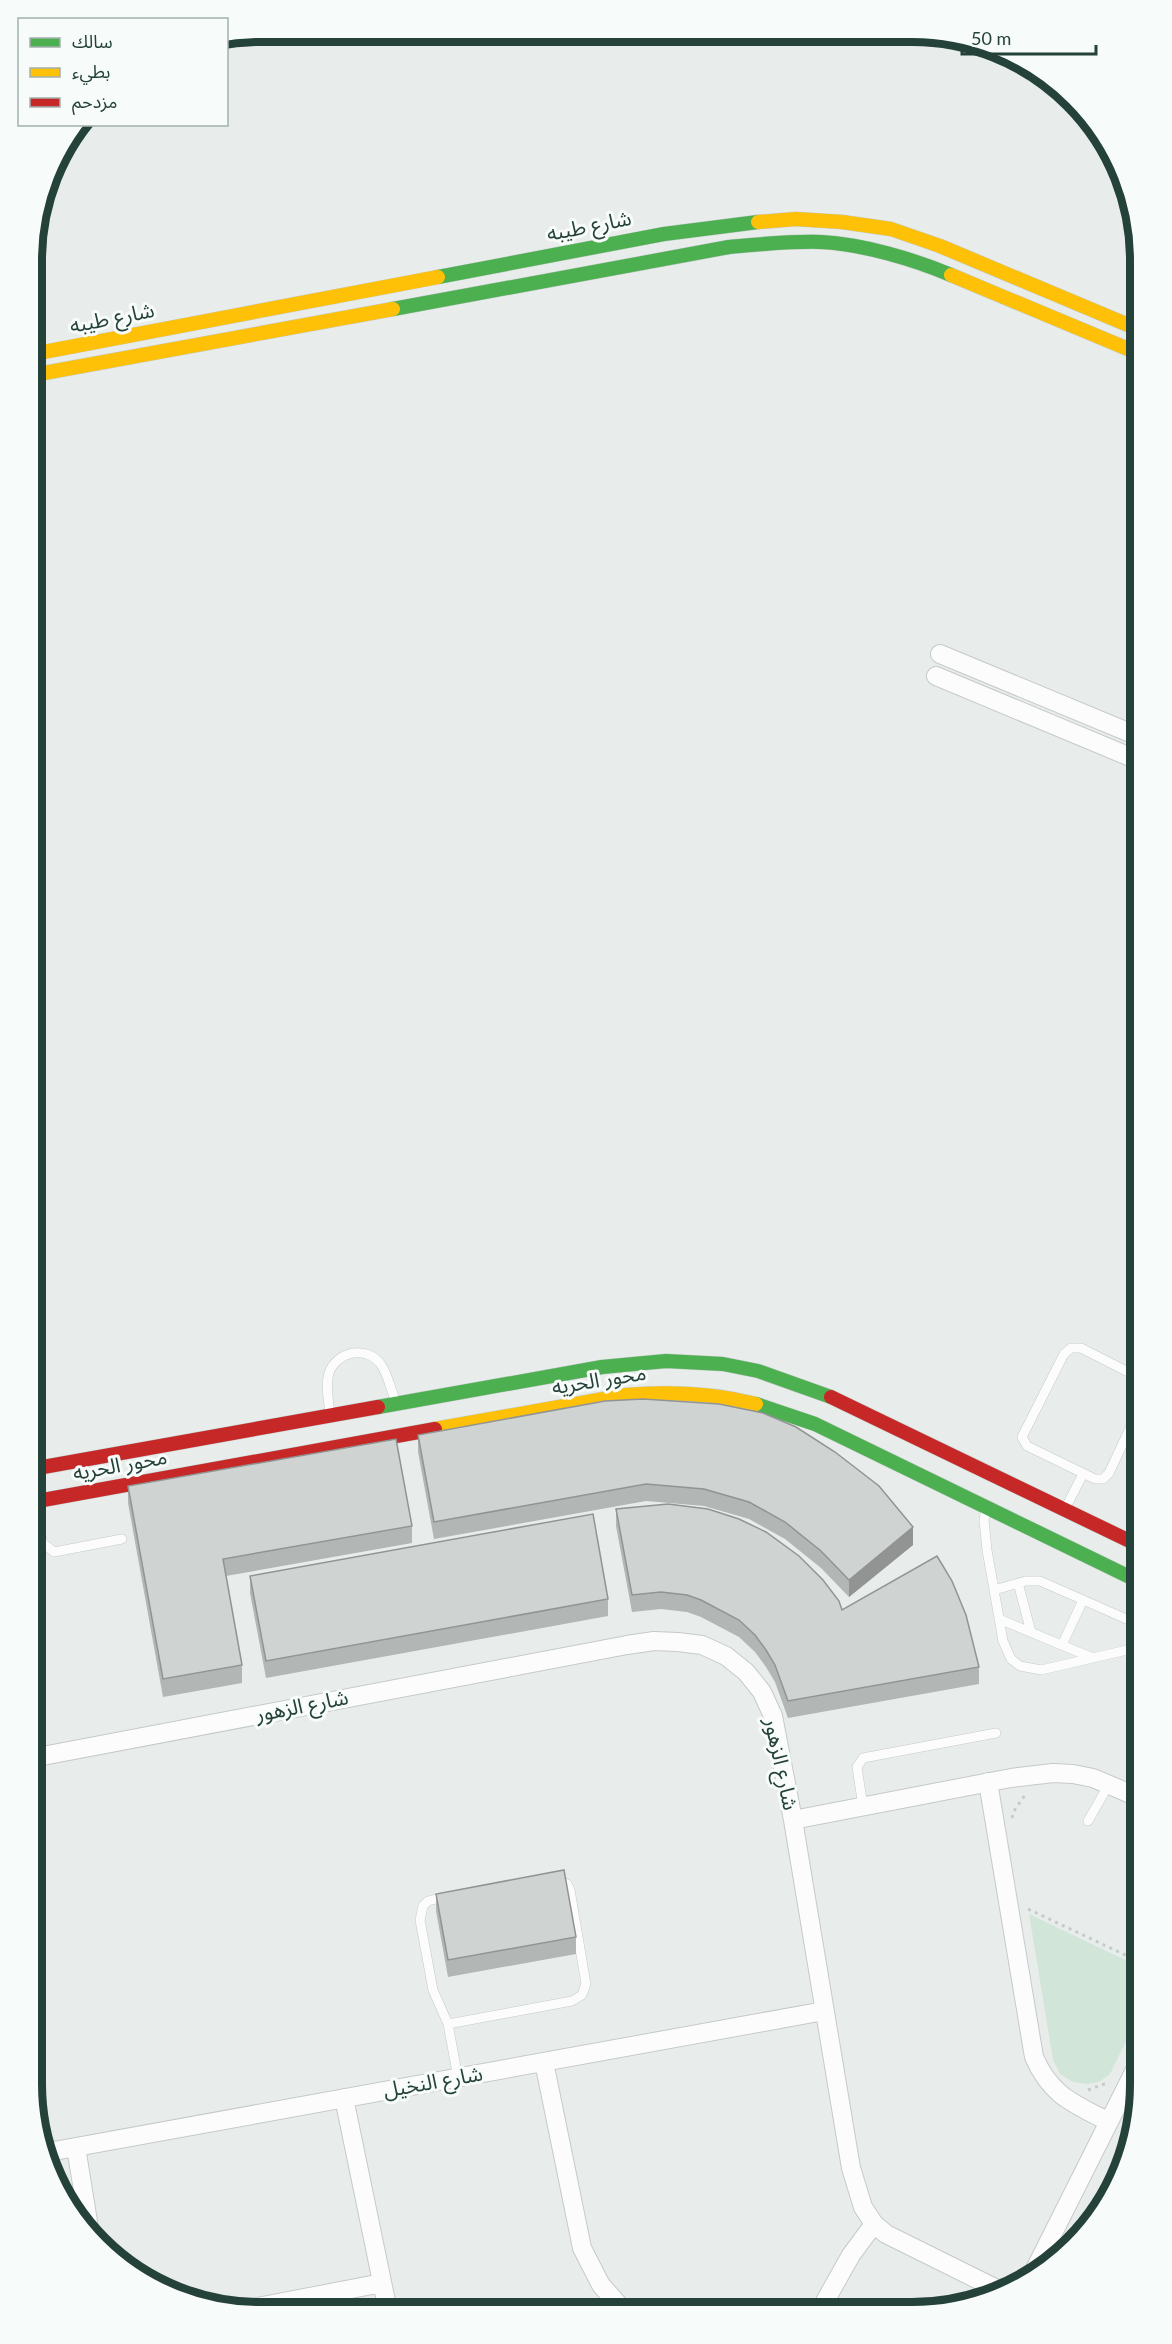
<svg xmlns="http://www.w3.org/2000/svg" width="1172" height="2344" font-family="Lato,'Noto Sans Arabic',sans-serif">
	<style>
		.green { fill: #d1e6d8 }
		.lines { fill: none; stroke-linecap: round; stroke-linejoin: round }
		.lane-casing { stroke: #c5cac8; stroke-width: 10 }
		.street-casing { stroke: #c5cac8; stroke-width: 20 }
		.fast-casing { stroke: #c3cbc8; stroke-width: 15 }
		.slow-casing { stroke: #c3cbc8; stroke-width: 15 }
		.jam-casing { stroke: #c3cbc8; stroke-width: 15 }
		.path { stroke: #c3ccca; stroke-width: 3; stroke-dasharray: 3 4.5; stroke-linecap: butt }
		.lane { stroke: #fcfcfc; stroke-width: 9 }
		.street { stroke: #fcfcfc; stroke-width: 18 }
		.fast { stroke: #4caf50; stroke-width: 14 }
		.slow { stroke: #ffc107; stroke-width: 14 }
		.jam { stroke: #c62828; stroke-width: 14 }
		.wall { fill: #b2b6b5 }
		.shaded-wall { fill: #919493 }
		.building { fill: #cfd4d2; stroke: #919493; stroke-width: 1.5 }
		.labels { text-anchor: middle; stroke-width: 6; stroke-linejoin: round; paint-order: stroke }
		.street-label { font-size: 21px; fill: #24423a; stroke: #f7fbf9 }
		.rim { fill: none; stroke: #24423a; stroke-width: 8 }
	</style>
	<rect width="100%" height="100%" fill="#e8edeb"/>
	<!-- green -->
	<path class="green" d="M1029 1914 1140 1967V2013L1110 2074 1099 2082 1086 2084 1073 2082 1060 2074 1053 2060Z"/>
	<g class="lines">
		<!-- lane casing -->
		<g class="lane-casing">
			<path id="lane" d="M1140 1407 1109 1473 1103 1479H1095L1027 1446 1022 1437 1064 1354 1071 1348H1081L1140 1378
				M330 1415C329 1402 325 1386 329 1373 337 1350 369 1345 382 1366 388 1376 391 1390 396 1402
				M32 1504 43 1543 54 1552 122 1539
				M986 1508 984 1520 987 1550 1003 1641 1011 1659 1020 1666 1041 1670 1140 1647
				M1065 1509 1083 1474
				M1018 1583 1031 1632
				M994 1590 1026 1581H1040L1140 1625
				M999 1619 1093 1658
				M1062 1645 1083 1600
				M863 1807 857 1767 863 1758 996 1733
				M1088 1821 1109 1784
				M448 1896 428 1901 423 1906 420 1920 433 1990 448 2024 458 2078
				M448 2024 572 2001 582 1995 586 1984 570 1890 567 1884 556 1878"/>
		</g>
		<!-- street casing -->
		<g class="street-casing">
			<path id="street" d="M940 654 1140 737
				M936 676 1140 761
				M32 1758 627 1645 654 1641 678 1642 702 1645 726 1656 746 1672 762 1692 773 1716 793 1820 851 2168 863 2207 874 2224 886 2234 1003 2292
				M988 1782 1034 2057C1051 2096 1073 2103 1109 2122
				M793 1820 1011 1778 1053 1773 1073 1774 1093 1778 1140 1798
				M544 2062 582 2248 601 2285 625 2312
				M344 2098 388 2311
				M76 2147 90 2234
				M43 2153 824 2011
				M1030 2279 1140 2060
				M237 2311 382 2283
				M819 2312 851 2255 874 2224"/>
		</g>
		<!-- fast casing -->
		<g class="fast-casing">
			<path id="fast" d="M438 277 664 234 758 222
				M393 309 729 247C760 244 790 241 821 242 862 244 913 259 951 275
				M756 1404 815 1424 1140 1582
				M378 1407 602 1367 666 1361 723 1364 758 1371 831 1397"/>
		</g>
		<!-- slow casing -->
		<g class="slow-casing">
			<path id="slow" d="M758 222 796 219 842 222 891 229 940 246 1140 330
				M951 275 1140 354
				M33 354 438 277
				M33 375 393 309
				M435 1429 626 1395C670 1391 713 1393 756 1404"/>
		</g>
		<!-- jam casing -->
		<g class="jam-casing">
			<path id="jam" d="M831 1397 1140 1546
				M32 1469 378 1407
				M32 1502 435 1429"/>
		</g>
		<!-- path -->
		<path class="path" d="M1012 1818 1014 1811 1025 1795
			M1028 1909 1140 1962
			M1130 2045 1140 2025
			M1088 2090 1107 2083"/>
		<!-- lane -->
		<use href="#lane" class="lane"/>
		<!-- street -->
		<use href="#street" class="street"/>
		<!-- fast -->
		<use href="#fast" class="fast"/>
		<!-- slow -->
		<use href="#slow" class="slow"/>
		<!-- jam -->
		<use href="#jam" class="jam"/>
	</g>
	<!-- wall -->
	<path class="wall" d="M796 1427 913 1545 849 1597 821 1568 785 1539 749 1519 704 1506 646 1501 434 1539 418 1452V1435Z
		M128 1486 412 1526V1543L226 1576 242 1665V1683L163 1697 128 1503Z
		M616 1509 842 1610 979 1667V1684L788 1718 775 1682 766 1667 755 1652 739 1637 701 1617 687 1612 661 1609 632 1612 616 1526Z
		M250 1576 608 1599V1616L266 1678 250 1593Z
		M436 1894 576 1937V1954L448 1977 436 1911Z"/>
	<!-- shaded-wall -->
	<path class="shaded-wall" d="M913 1527V1545L849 1597V1580Z"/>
	<!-- building -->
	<path class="building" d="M643 1399 719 1404 763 1413 796 1427 835 1452 879 1486 913 1527 849 1580 821 1551 785 1522 749 1502 704 1489 646 1484 434 1522 418 1435 605 1401Z
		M396 1439 412 1526 223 1559 242 1665 163 1679 128 1486Z
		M668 1504 708 1509 739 1519 766 1532 799 1556 823 1580 839 1601 842 1610 937 1556 952 1581 966 1615 979 1667 788 1701 775 1665 766 1650 755 1635 739 1620 701 1600 687 1595 661 1592 632 1595 616 1509Z
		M593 1514 608 1599 266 1661 250 1576Z
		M564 1870 576 1937 448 1960 436 1894Z"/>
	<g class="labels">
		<!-- street labels -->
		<g class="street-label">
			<text transform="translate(589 226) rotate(-11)" y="7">شارع طيبه</text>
			<text transform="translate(112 318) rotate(-11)" y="7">شارع طيبه</text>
			<text transform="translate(599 1380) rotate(-9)" y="7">محور الحريه</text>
			<text transform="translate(120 1465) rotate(-10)" y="7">محور الحريه</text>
			<text transform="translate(302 1706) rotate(-11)" y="7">شارع الزهور</text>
			<text transform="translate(781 1764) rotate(78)" y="7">شارع الزهور</text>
			<text transform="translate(433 2082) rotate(-10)" y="7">شارع النخيل</text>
		</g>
	</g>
	<!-- crop -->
	<path d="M0 0H1172V2344H0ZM260 42H912A218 218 0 0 1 1130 260V2084A218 218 0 0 1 912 2302H260A218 218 0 0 1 42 2084V260A218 218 0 0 1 260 42Z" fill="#f7fbf9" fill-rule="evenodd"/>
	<path class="rim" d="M260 42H912A218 218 0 0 1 1130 260V2084A218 218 0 0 1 912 2302H260A218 218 0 0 1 42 2084V260A218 218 0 0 1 260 42Z"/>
	<!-- legend -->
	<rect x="18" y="18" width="210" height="108" fill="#f7fbf9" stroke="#a3b1ad" stroke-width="1.5"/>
	<rect x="30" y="38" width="30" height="9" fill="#4caf50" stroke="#a3b1ad" stroke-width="1.5"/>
	<text x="72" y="48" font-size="18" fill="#24423a">سالك</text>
	<rect x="30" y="68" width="30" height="9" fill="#ffc107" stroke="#a3b1ad" stroke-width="1.5"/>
	<text x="72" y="78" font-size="18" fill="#24423a">بطيء</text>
	<rect x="30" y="98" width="30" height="9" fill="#c62828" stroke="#a3b1ad" stroke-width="1.5"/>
	<text x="72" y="108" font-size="18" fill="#24423a">مزدحم</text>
	<!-- scale -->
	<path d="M962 45v9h134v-9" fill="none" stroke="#24423a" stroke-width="3"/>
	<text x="971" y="45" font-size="18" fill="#24423a" stroke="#f7fbf9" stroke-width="4.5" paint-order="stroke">50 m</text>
</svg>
